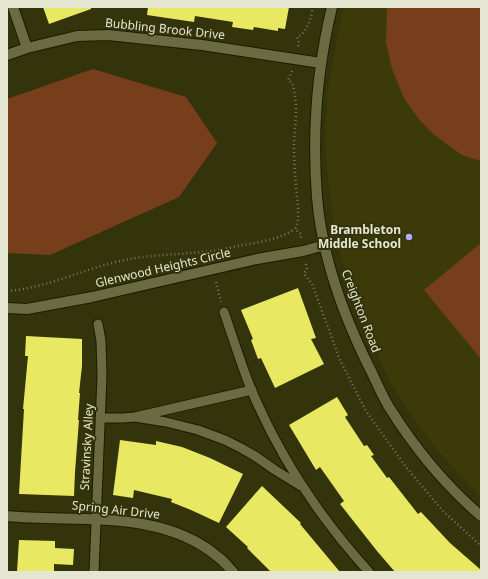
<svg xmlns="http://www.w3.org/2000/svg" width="488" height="579" font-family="'Noto Sans',sans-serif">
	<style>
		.built { fill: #3b3a08 }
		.green { fill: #773e1c }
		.building { fill: #e9e862 }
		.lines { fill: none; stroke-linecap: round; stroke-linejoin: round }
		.service-casing { stroke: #1b1b00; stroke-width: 11 }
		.minor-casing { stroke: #1b1b00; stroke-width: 12 }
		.tertiary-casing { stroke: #1b1b00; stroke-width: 12 }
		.path { stroke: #777756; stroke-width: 2.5; stroke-dasharray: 1 3; stroke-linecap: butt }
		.service { stroke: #6a6a43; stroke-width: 9 }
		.minor { stroke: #6a6a43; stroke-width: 10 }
		.tertiary { stroke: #6a6a43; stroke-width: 10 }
		.poi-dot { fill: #b5acf8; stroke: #34340c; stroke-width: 1.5 }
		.labels { text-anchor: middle; stroke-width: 4; stroke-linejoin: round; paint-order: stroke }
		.street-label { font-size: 12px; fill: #e5e6d1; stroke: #34340c }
		.poi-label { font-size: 12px; font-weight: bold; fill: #e5e6d1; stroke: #34340c; text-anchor: end }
	</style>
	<rect width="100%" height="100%" fill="#34340c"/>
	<!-- built -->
	<path class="built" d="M344 7H481V497L455 470 432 443 408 410 391 383 372 344 359 312 350 289 341 256 333 218 328 177 325 139 327 96 340 23Z"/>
	<!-- green -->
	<path class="green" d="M387 7H481V161L462 155 433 134 418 118 404 98 392 69 386 43Z
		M93 69 186 97 217 143 179 197 50 255 7 253V99Z
		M481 243V359L424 290Z"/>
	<!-- building -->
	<path class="building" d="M43 7H91V9L49 24Z
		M148 7H289L285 29 278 28V31L254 27 253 30 232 27 233 22 195 16 194 22 147 15Z
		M298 288 316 338 311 339 324 364 275 388 261 358 258 359 251 340 253 339 241 310Z
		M26 336 82 339V366L79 393H80L78 420H79L75 472 74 496 19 494 24 409H23L28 356H25Z
		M337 397 348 415 345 417 364 446 367 445 374 455 371 456 387 478 389 477 418 514 421 512 450 543 481 570V572H395L377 551 340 504 344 501 320 467 316 470 289 425Z
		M120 440 156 445V441L182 447 210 458 243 474 219 523 191 510 171 502 172 499 134 490 133 498 113 495Z
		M262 486 301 523 300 524 340 572H271L247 548 248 547 226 527Z
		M19 540 55 541V548L74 549 73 565 54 564V572H17Z"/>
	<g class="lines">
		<!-- service casing -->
		<g class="service-casing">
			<path id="service" d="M224 312C233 338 241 364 251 389 280 458 319 517 369 572
				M135 417 166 422 198 430 225 440 241 448 255 456 275 470 301 486
				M100 418H123L135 417 252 390
				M94 572 102 376 101 341 98 324"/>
		</g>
		<!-- minor casing -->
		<g class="minor-casing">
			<path id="minor" d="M13 7 27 48
				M7 55 27 48 77 36 108 35 202 45 321 63
				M7 308 27 309 92 297 257 259 303 251 325 245
				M7 516C76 523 161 508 218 557 224 561 228 567 233 572"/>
		</g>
		<!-- tertiary casing -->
		<g class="tertiary-casing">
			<path id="tertiary" d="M332 7C317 69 312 133 317 197 322 259 345 320 373 375 378 386 383 397 389 407 414 447 445 485 481 516"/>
		</g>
		<!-- path -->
		<path class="path" d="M298 46 299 43 297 37C308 32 311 18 313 7
			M292 71 288 80C292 83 294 86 294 91 298 106 295 127 294 143 294 161 295 178 297 196 298 207 300 219 295 229L301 234V239
			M306 264 307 269 304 274 312 284 340 360 366 411 406 467 442 510 481 546
			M216 282 221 302
			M7 291C48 288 85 268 125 260 153 254 181 255 210 251 221 250 232 247 243 245 260 242 280 239 295 229"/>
		<!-- service -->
		<use href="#service" class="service"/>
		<!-- minor -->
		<use href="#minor" class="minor"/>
		<!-- tertiary -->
		<use href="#tertiary" class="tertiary"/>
	</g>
	<!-- markers -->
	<circle class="poi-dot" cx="409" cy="237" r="4"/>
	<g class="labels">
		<!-- street labels -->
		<g class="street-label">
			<text transform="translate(165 29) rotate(6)" y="4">Bubbling Brook Drive</text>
			<text transform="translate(163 268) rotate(-13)" y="4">Glenwood Heights Circle</text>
			<text transform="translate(361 311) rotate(69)" y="4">Creighton Road</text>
			<text transform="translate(87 447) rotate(-87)" y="4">Stravinsky Alley</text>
			<text transform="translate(116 510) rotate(6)" y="4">Spring Air Drive</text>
		</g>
		<!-- poi labels -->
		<g class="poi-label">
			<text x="401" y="234">Brambleton<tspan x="401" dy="14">Middle School</tspan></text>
		</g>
	</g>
	<!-- border -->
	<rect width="488" height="579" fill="none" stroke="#e5e6d1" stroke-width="16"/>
</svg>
